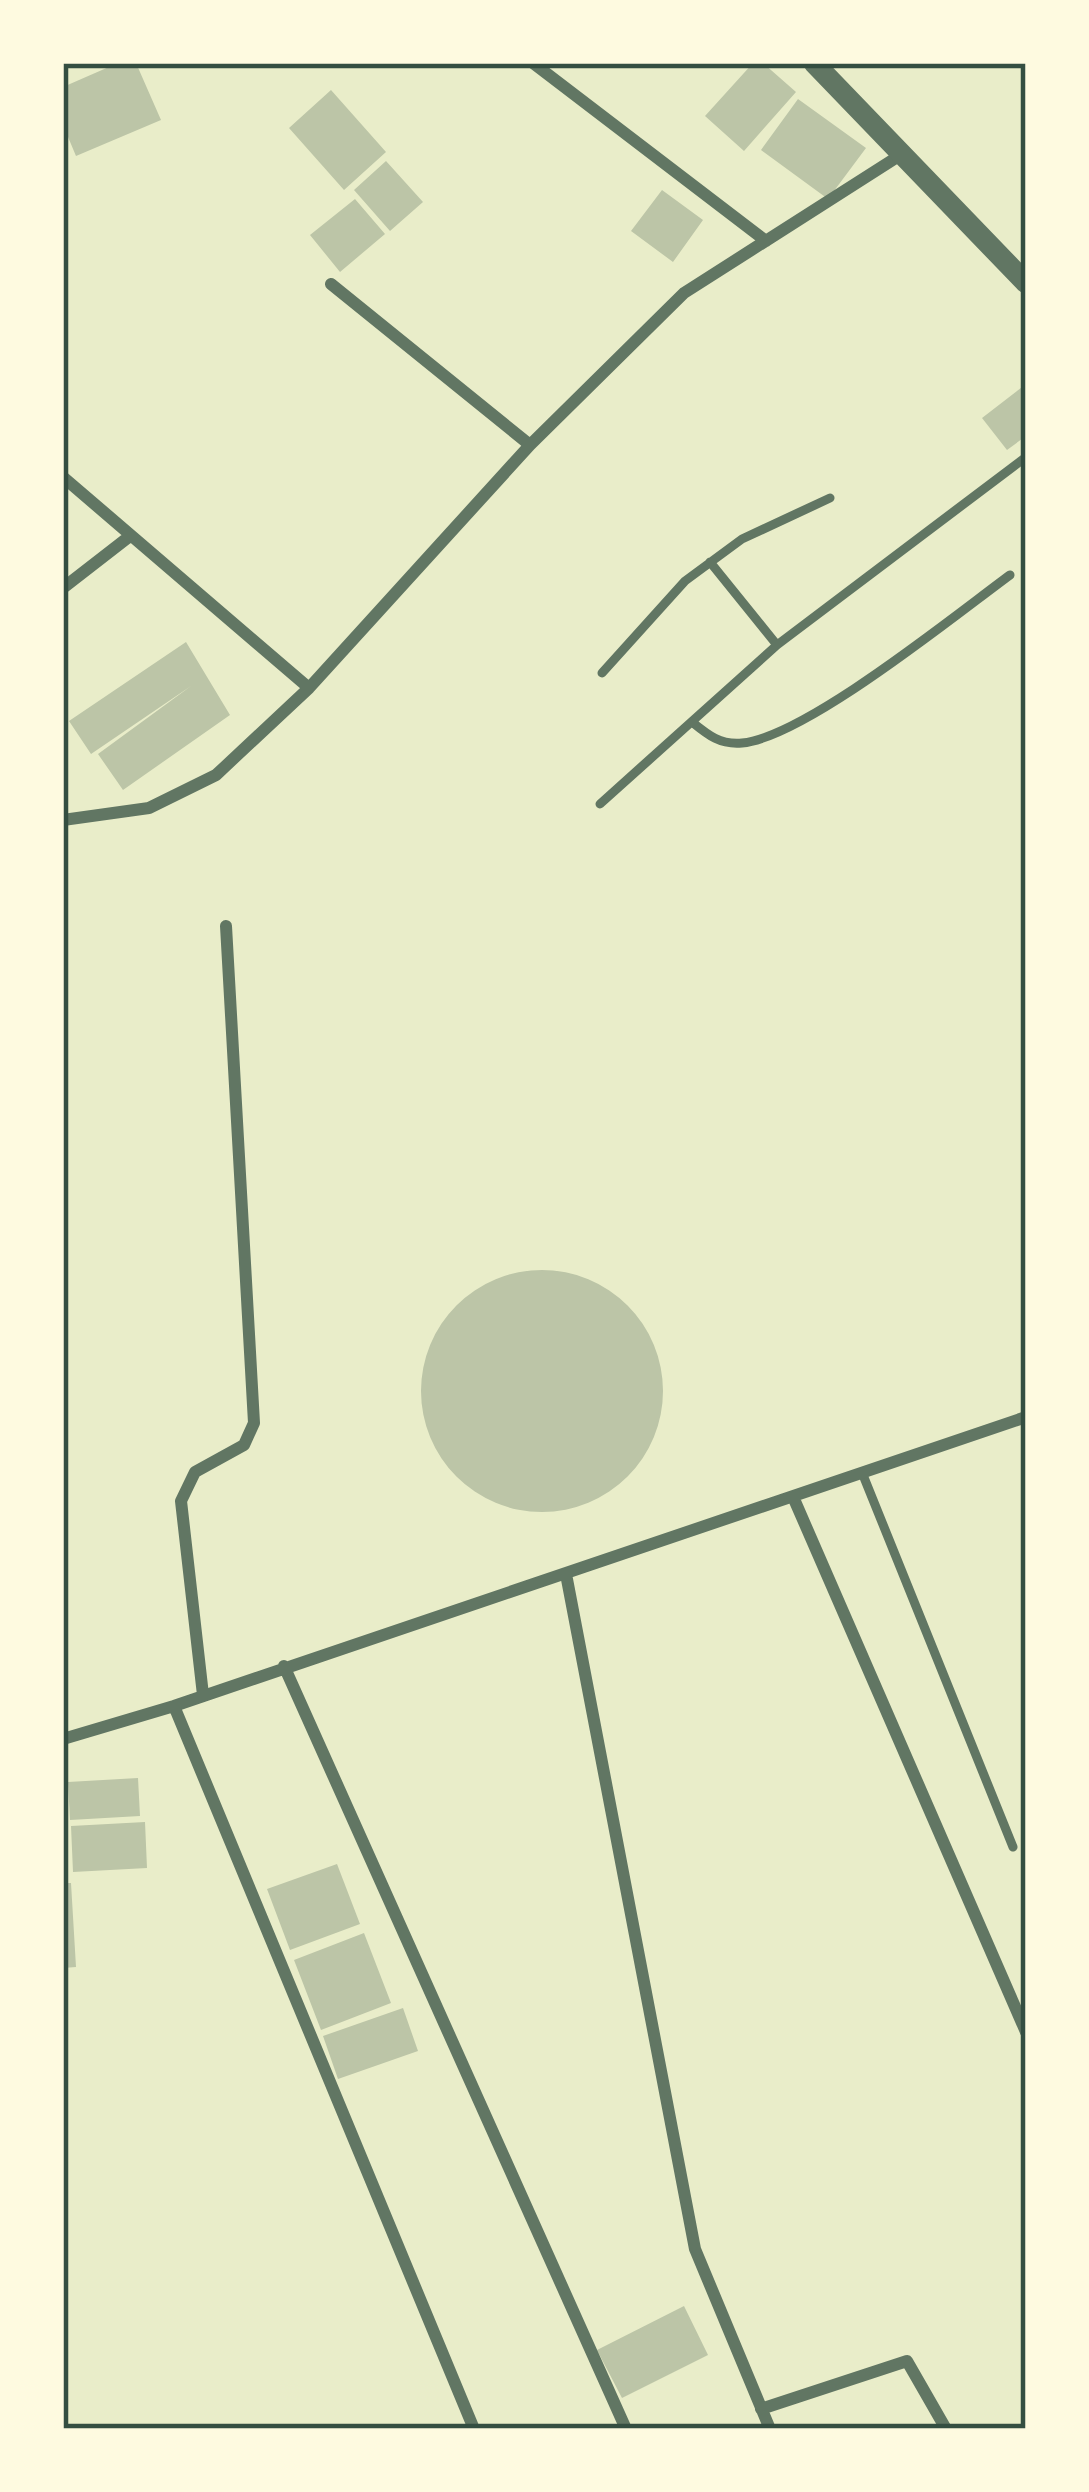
<svg xmlns="http://www.w3.org/2000/svg" width="1089" height="2492" font-family="'Fira Sans Condensed',sans-serif">
	<style>
		.building { fill: #bcc5a7 }
		.lines { fill: none; stroke-linecap: round; stroke-linejoin: round }
		.service { stroke: #617663; stroke-width: 9 }
		.minor { stroke: #617663; stroke-width: 12 }
		.tertiary { stroke: #617663; stroke-width: 21 }
		.neatline { fill: none; stroke: #344e41; stroke-width: 4.5 }
	</style>
	<rect width="100%" height="100%" fill="#e9edc9"/>
	<!-- building -->
	<path class="building" d="M118 63H136L161 120 76 156 63 125V87Z
		M753 63H763L796 92 744 151 705 116Z
		M331 90 386 152 344 190 289 128Z
		M798 99 866 148 828 199 761 150Z
		M386 161 423 202 390 231 354 190Z
		M662 190 703 220 673 262 631 231Z
		M355 199 385 234 340 272 310 235Z
		M1026 384V436L1007 450 982 418Z
		M186 642 230 715 123 790 98 754 191 686 91 754 69 721Z
		M421 1391a121 121 0 1 1 242 0a121 121 0 1 1-242 0Z
		M138 1778 140 1816 70 1820 68 1782Z
		M145 1822 147 1868 73 1872 71 1826Z
		M337 1864 360 1924 290 1950 267 1889Z
		M63 1883H71L76 1967 63 1968Z
		M364 1933 391 2003 321 2030 294 1960Z
		M403 2008 418 2051 338 2079 323 2036Z
		M684 2306 708 2355 622 2398 597 2350Z"/>
	<g class="lines">
		<!-- service -->
		<path class="service" d="M710 562 777 645
			M602 673 685 581 742 539 830 498
			M692 722C708 735 720 745 742 743 805 737 954 616 1010 575
			M600 804 777 645 1026 457
			M863 1475 1013 1847"/>
		<!-- minor -->
		<path class="minor" d="M533 63 766 241
			M331 284 530 445
			M63 477 309 688
			M63 588 130 536
			M63 820 149 808 216 775 309 688 530 445 684 293 902 154
			M794 1499 1026 2032
			M566 1574 695 2249 770 2429
			M284 1666 626 2429
			M203 1695 181 1501 195 1472 244 1445 254 1423 226 926
			M174 1706 474 2429
			M63 1739 174 1706 1026 1417
			M761 2409 907 2361 946 2429"/>
		<!-- tertiary -->
		<path class="tertiary" d="M814 63 1026 283"/>
	</g>
	<!-- border -->
	<rect width="1089" height="2492" fill="none" stroke="#fefae0" stroke-width="132"/>
	<rect x="66" y="66" width="957" height="2360" class="neatline"/>
</svg>
